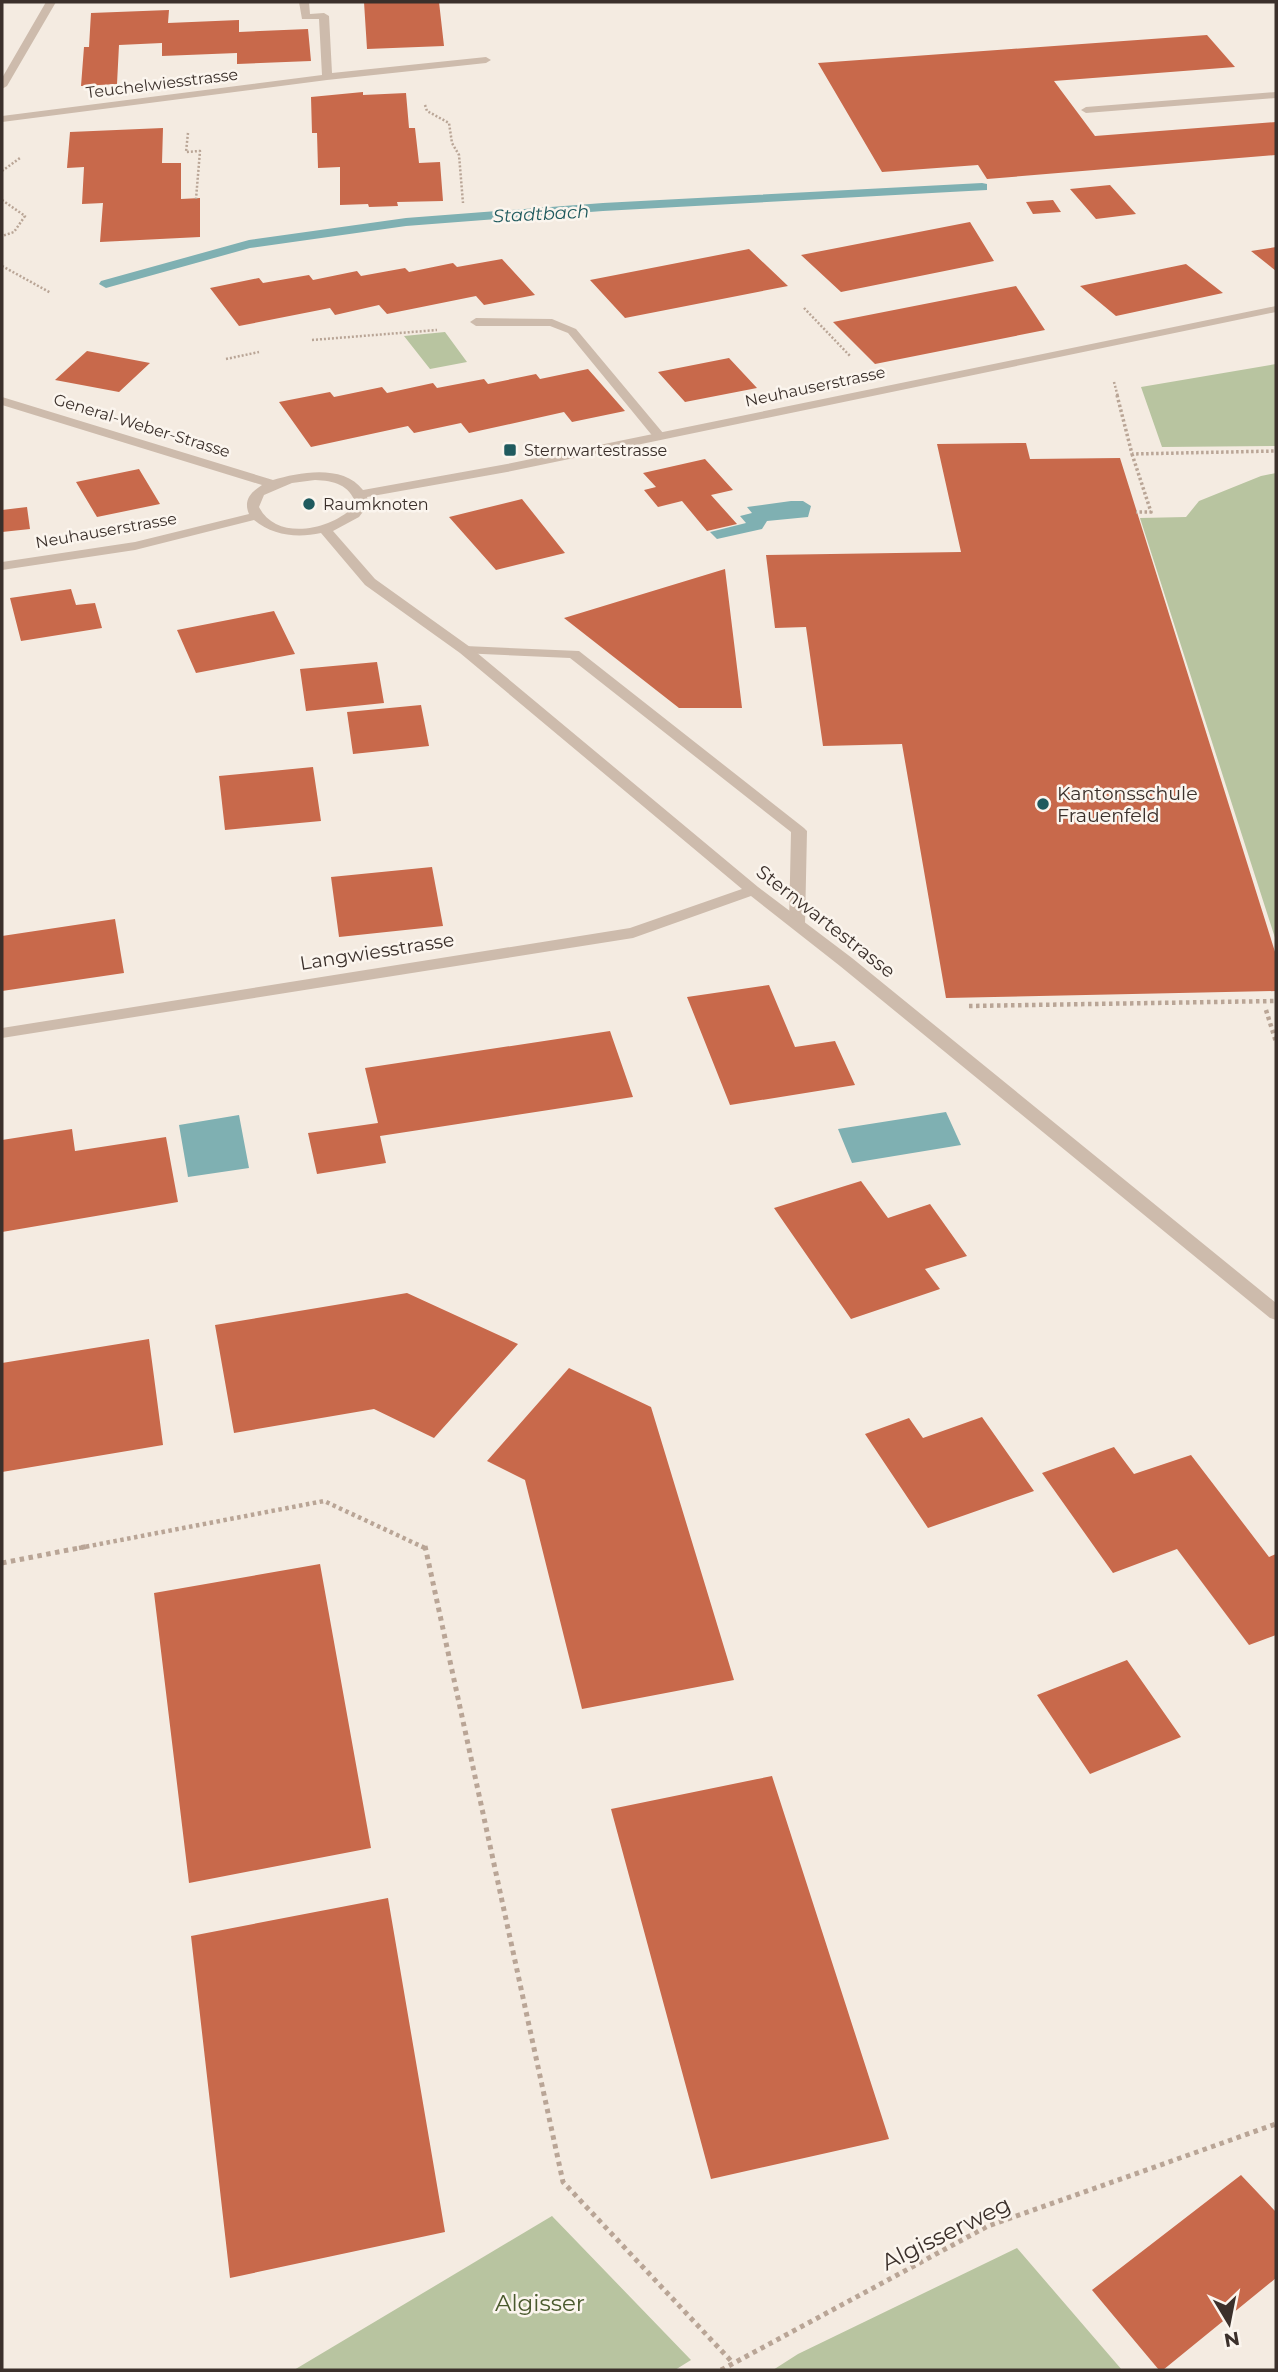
<svg xmlns="http://www.w3.org/2000/svg" width="1278" height="2372" font-family="Montserrat,sans-serif">
	<style>
		.green { fill: #b8c4a0 }
		.water { fill: #7fb0b2 }
		.lines { fill: none; stroke-linecap: round; stroke-linejoin: round }
		.stream { fill: #7fb0b2; fill-rule: evenodd }
		.building { fill: #c8694b }
		.path-far3 { stroke: #b9a596; stroke-width: 2.5; stroke-dasharray: 2 2; stroke-linecap: butt }
		.path-far2 { stroke: #b9a596; stroke-width: 3.5; stroke-dasharray: 2.5 2.5; stroke-linecap: butt }
		.path-far1 { stroke: #b9a596; stroke-width: 4.5; stroke-dasharray: 3.5 3.5; stroke-linecap: butt }
		.path { stroke: #b9a596; stroke-width: 5; stroke-dasharray: 4.5 4.5; stroke-linecap: butt }
		.service { fill: #cdbbac; fill-rule: evenodd }
		.minor { fill: #cdbbac; fill-rule: evenodd }
		.poi-dot { fill: #1f5a5e; stroke: #fbf5ee; stroke-width: 2.5 }
		.labels { text-anchor: middle; stroke-width: 5; stroke-linejoin: round; paint-order: stroke }
		.far-street-label { font-size: 16px; fill: #3b302b; stroke: #fbf5ee }
		.far-poi-label { font-size: 16px; fill: #3b302b; stroke: #fbf5ee; text-anchor: start }
		.far-water-label { font-size: 18px; font-style: italic; fill: #1f5a5e; stroke: #fbf5ee }
		.poi-label { font-size: 19px; fill: #3b302b; stroke: #fbf5ee; text-anchor: start }
		.street-label { font-size: 19px; fill: #3b302b; stroke: #fbf5ee }
		.near-street-label { font-size: 23px; fill: #3b302b; stroke: #fbf5ee }
		.near-park-label { font-size: 23px; fill: #4a5a2e; stroke: #fbf5ee }
	</style>
	<rect width="100%" height="100%" fill="#f4ebe1"/>
	<!-- green -->
	<path class="green" d="M445 332 467 362 430 369 404 336Z
		M1276 364V446L1162 447 1141 387Z
		M1276 473V941L1140 518 1186 517 1199 501 1261 476Z
		M552 2216 691 2360 675 2370H294Z
		M1017 2248 1122 2370H773L798 2354Z"/>
	<!-- water -->
	<path class="water" d="M791 501H803L811 506 808 517 767 521 762 529 717 539 710 532 746 523 740 516 752 513 747 507Z
		M946 1112 961 1145 852 1163 838 1129Z
		M239 1115 249 1168 188 1177 179 1125Z"/>
	<g class="lines">
		<!-- stream -->
		<path class="stream" d="M982 183 987 184V190L603 211 406 226 250 248 106 288 99 284 101 281 249 240 406 218 603 203Z"/>
	</g>
	<!-- building -->
	<path class="building" d="M364 2H439L444 46 367 49Z
		M169 10 168 23 239 20V32L308 29 311 61 237 64V53L162 56V43L119 45 117 84 81 86 84 47H89L91 13Z
		M1207 35 1235 67 1054 81 1095 136 1276 122V155L987 179 978 165 882 172 818 63Z
		M363 92V95L406 93 409 128H415L419 163 440 162 443 201 397 202 398 206 369 207 368 204 340 205V167L318 168 317 133H312L311 97Z
		M163 128 162 163H181V199L200 198V237L100 242 103 203 82 204 84 167 67 168 70 132Z
		M1110 185 1136 214 1096 219 1070 189Z
		M1053 200 1061 212 1033 214 1026 202Z
		M970 222 994 261 841 292 801 255Z
		M1276 247V271L1251 251Z
		M749 249 788 286 625 318 590 280Z
		M502 259 535 295 484 305 476 296 387 314 379 305 335 315 330 308 239 326 210 288 259 278 263 283 309 275 313 280 357 271 361 276 405 268 409 272 453 263 457 267Z
		M1186 264 1223 293 1116 316 1080 286Z
		M1016 286 1045 330 875 364 833 322Z
		M87 351 150 363 119 392 55 380Z
		M729 358 757 388 685 402 658 372Z
		M588 369 625 411 572 422 564 412 469 433 461 423 414 433 408 426 311 447 279 402 330 392 334 397 382 387 387 393 433 383 437 388 484 379 488 384 536 374 540 379Z
		M1026 443 1030 459 1120 458 1276 955V991L946 998 902 744 823 746 806 627 775 628 766 555 961 552 937 444Z
		M705 459 733 490 711 495 737 524 707 531 682 501 658 507 644 490 656 487 643 473Z
		M139 469 160 504 97 517 76 482Z
		M522 499 565 553 496 570 449 517Z
		M27 507 30 529 2 532V510Z
		M725 569 742 708H679L564 618Z
		M71 589 76 605 95 603 102 628 21 641 10 598Z
		M274 611 295 654 196 673 177 630Z
		M377 662 384 703 306 711 300 669Z
		M421 705 429 746 353 754 347 712Z
		M313 767 321 821 225 830 219 776Z
		M432 867 443 926 339 937 331 877Z
		M115 919 124 973 2 991V936Z
		M769 985 795 1047 835 1041 855 1085 730 1105 687 997Z
		M610 1031 633 1097 380 1136 386 1163 317 1174 308 1133 378 1123 365 1068Z
		M72 1129 75 1151 166 1137 178 1202 2 1232V1140Z
		M861 1181 888 1218 930 1204 967 1256 925 1269 940 1289 851 1319 774 1208Z
		M407 1293 518 1344 434 1438 374 1409 234 1433 215 1325Z
		M149 1339 163 1445 2 1472V1363Z
		M569 1368 651 1407 734 1680 582 1709 525 1480 487 1461Z
		M982 1417 1034 1491 928 1528 865 1434 909 1418 923 1438Z
		M1114 1447 1134 1474 1191 1455 1269 1557 1276 1554V1635L1249 1645 1177 1549 1113 1573 1042 1473Z
		M320 1564 371 1848 189 1883 154 1593Z
		M1127 1660 1181 1737 1090 1774 1037 1695Z
		M772 1776 889 2139 711 2179 611 1809Z
		M388 1898 445 2232 230 2278 191 1936Z
		M1241 2175 1276 2212V2278L1163 2370H1159L1092 2290Z"/>
	<g class="lines">
		<!-- path-far3 -->
		<path class="path-far3" d="M425 105 427 111 449 123 452 143 459 155 463 203
			M188 133 186 152 200 151 196 199
			M2 171 20 158
			M2 200 25 216 14 232 2 236
			M2 266 51 293
			M804 308 851 357
			M312 340 437 330
			M226 359 259 352
			M1114 382 1118 397"/>
		<!-- path-far2 -->
		<path class="path-far2" d="M1117 395 1132 454 1276 451
			M1132 454 1151 512H1136"/>
		<!-- path-far1 -->
		<path class="path-far1" d="M969 1006 1276 1001
			M1266 1010 1276 1042
			M79 1548 324 1501 425 1548"/>
		<!-- path -->
		<path class="path" d="M425 1546 563 2182 733 2363
			M2 1563 89 1546
			M721 2370 988 2226 1276 2124"/>
		<!-- service -->
		<path class="service" d="M1276 92V98L1086 113 1081 110 1086 107Z
			M552 319 576 329 663 433V439H655L568 333 550 326H476L470 322 476 318Z
			M465 646 579 651 804 828 807 831 805 924 803 927 797 929 789 924 791 832 570 658 460 653V647Z"/>
		<!-- minor -->
		<path class="minor" d="M46 2H56L7 86 2 89V78Z
			M299 2H309L310 14 324 13 329 16 332 73 486 57 491 60 486 63 327 80 2 122V116L322 75 319 19H302Z
			M1276 306V312L507 472 367 497 369 504 359 517 333 531 375 579 470 647 758 887 852 958 1276 1303V1320L1270 1318 840 966 751 896 633 938 2 1038V1028L630 928 742 889 460 653 365 585 321 533C298 538 273 536 254 520L135 550 2 570V562L135 542 249 514C243 500 251 492 262 485L2 405V397L273 480C300 472 343 464 363 490L507 464ZM315 480C334 481 349 484 356 504 335 529 277 543 259 507L264 495 292 483Z"/>
	</g>
	<!-- markers -->
	<g class="poi-dot">
		<rect x="503" y="443" width="14" height="14" rx="3.5"/>
		<circle cx="309" cy="504" r="7"/>
		<circle cx="1043" cy="804" r="7"/>
	</g>
	<g class="labels">
		<!-- far-street labels -->
		<g class="far-street-label">
			<text transform="translate(162 83) rotate(-7)" y="6">Teuchelwiesstrasse</text>
			<text transform="translate(815 386) rotate(-12)" y="6">Neuhauserstrasse</text>
			<text transform="translate(142 425) rotate(17)" y="6">General-Weber-Strasse</text>
			<text transform="translate(106 530) rotate(-10)" y="6">Neuhauserstrasse</text>
		</g>
		<!-- far-poi labels -->
		<g class="far-poi-label">
			<text x="524" y="456">Sternwartestrasse</text>
			<text x="323" y="510">Raumknoten</text>
		</g>
		<!-- far-water labels -->
		<g class="far-water-label">
			<text transform="translate(541 214) rotate(-3)" y="6">Stadtbach</text>
		</g>
		<!-- poi labels -->
		<g class="poi-label">
			<text x="1057" y="800">Kantonsschule<tspan x="1057" dy="22">Frauenfeld</tspan></text>
		</g>
		<!-- street labels -->
		<g class="street-label">
			<text transform="translate(826 921) rotate(38)" y="7">Sternwartestrasse</text>
			<text transform="translate(377 951) rotate(-9)" y="7">Langwiesstrasse</text>
		</g>
		<!-- near-street labels -->
		<g class="near-street-label">
			<text transform="translate(946 2233) rotate(-26)" y="8">Algisserweg</text>
		</g>
		<!-- near-park labels -->
		<g class="near-park-label">
			<text x="540" y="2311">Algisser</text>
		</g>
	</g>
	<!-- border -->
	<rect width="1278" height="2372" fill="none" stroke="#3b302b" stroke-width="7"/>
	<!-- north arrow -->
	<g transform="translate(1229 2323) rotate(170)" stroke="#fbf5ee" stroke-width="5" paint-order="stroke">
	<path d="M0-5L12 26L0 18L-12 26Z" fill="#3b302b"/>
	<text y="-10" font-size="19" font-weight="bold" text-anchor="middle" fill="#3b302b">N</text>
	</g>
</svg>
